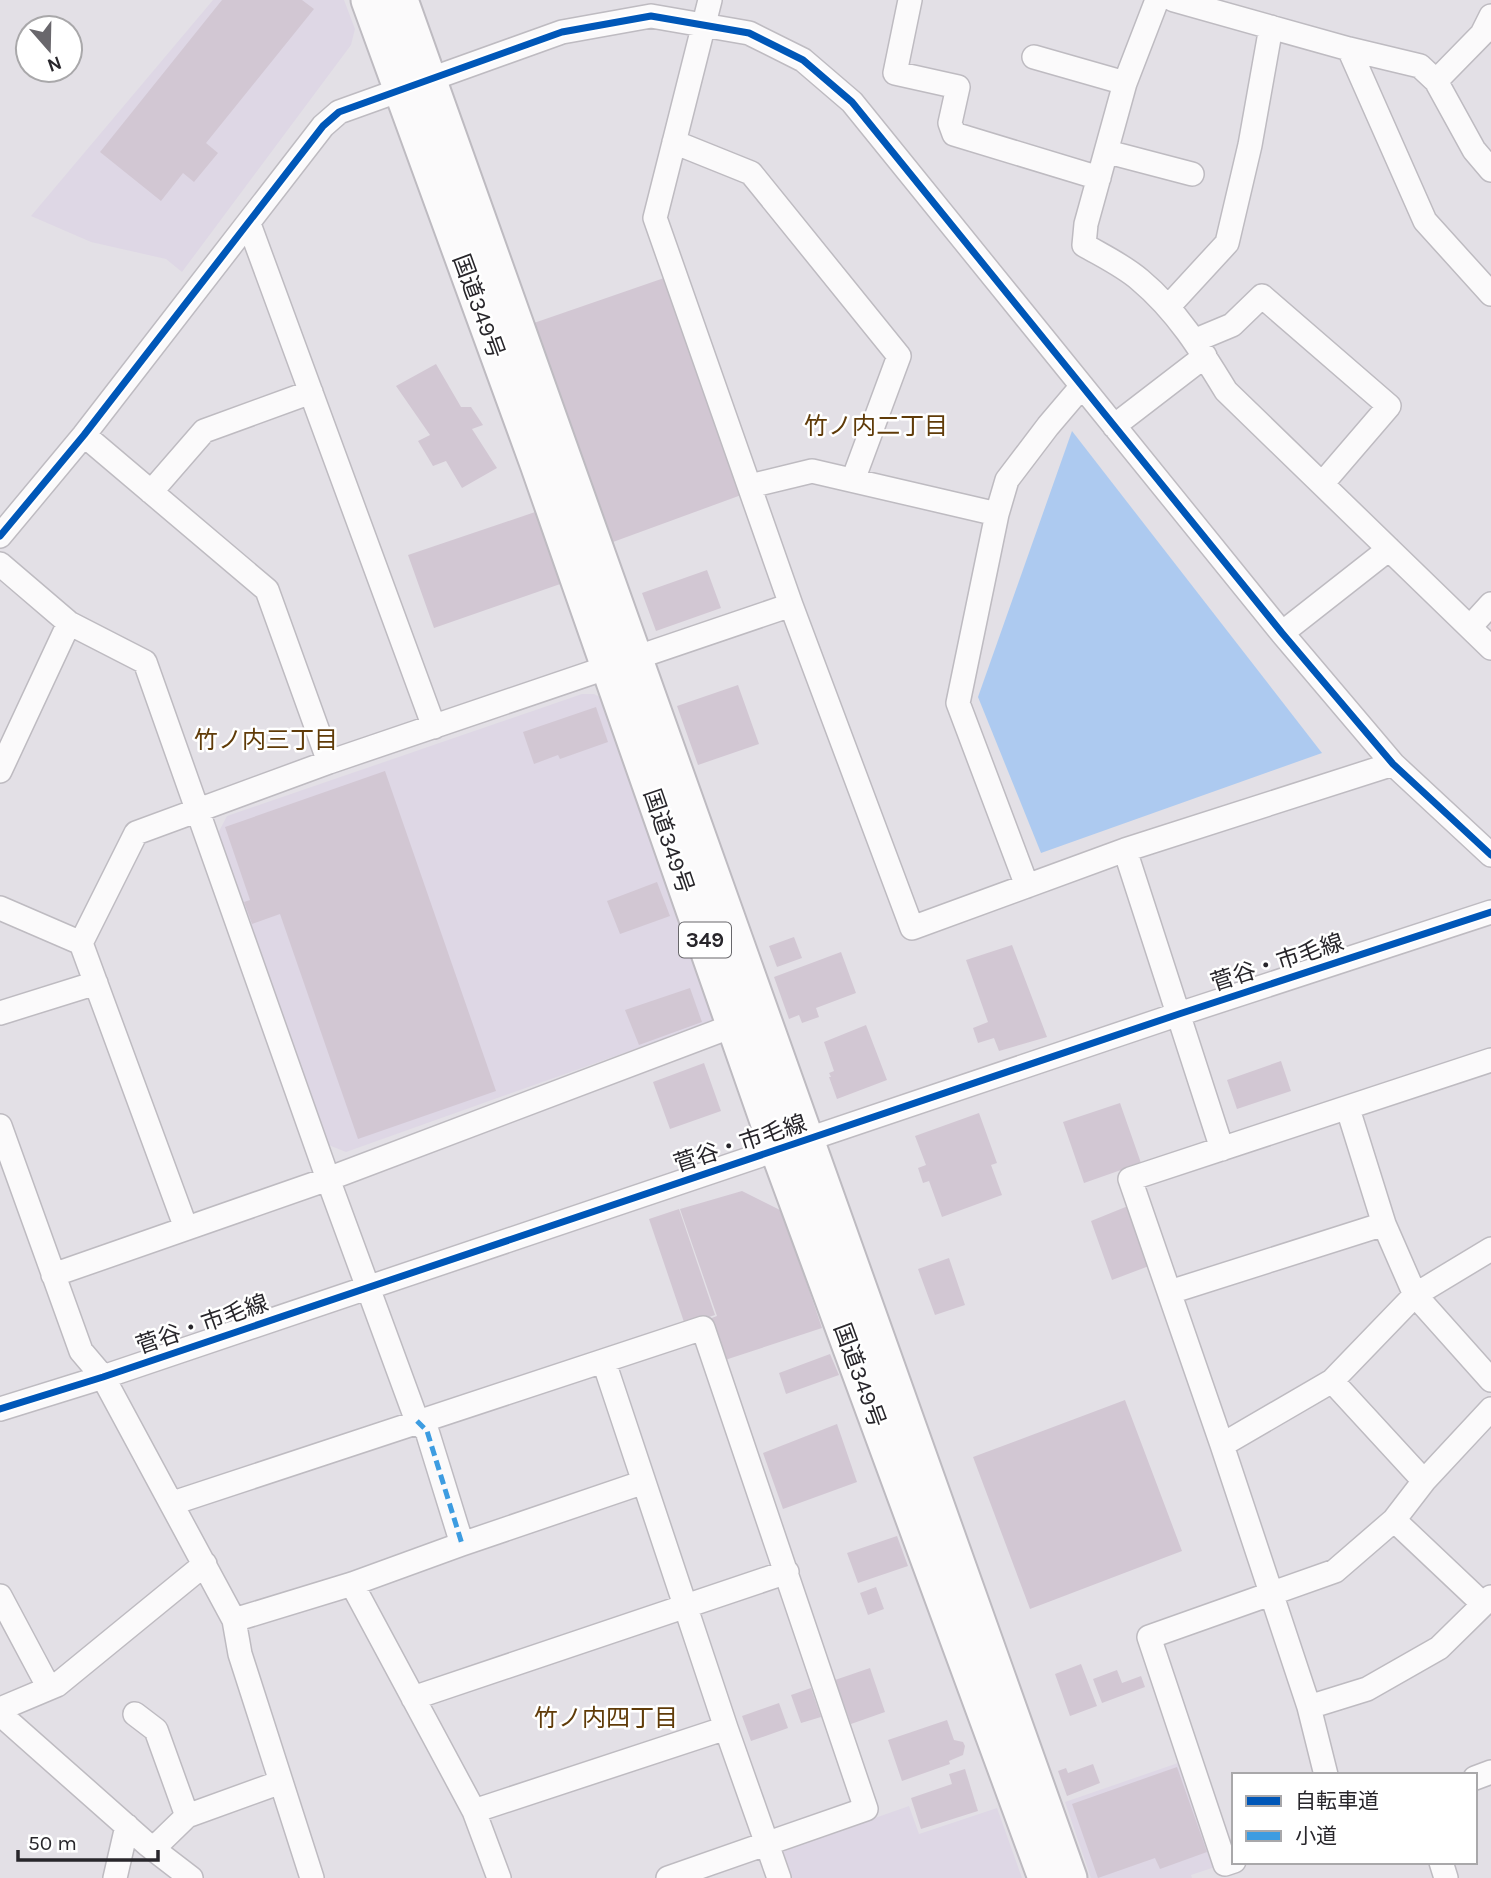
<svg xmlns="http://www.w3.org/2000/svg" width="1491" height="1878" font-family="Karla,'Noto Sans JP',sans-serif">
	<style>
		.built { fill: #ded7e5 }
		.water { fill: #adcaf0 }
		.building { fill: #d2c7d3 }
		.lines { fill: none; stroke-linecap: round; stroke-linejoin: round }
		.minor-casing { stroke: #bebbc1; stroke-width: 26 }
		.highway-casing { stroke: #bebbc1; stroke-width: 37 }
		.minor { stroke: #fbfafb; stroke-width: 23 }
		.highway { stroke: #fbfafb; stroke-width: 33 }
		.quiet { stroke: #3d9ce1; stroke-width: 5; stroke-dasharray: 10 5; stroke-linecap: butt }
		.cycleway-casing { stroke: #fff; stroke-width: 11 }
		.cycleway { stroke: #0057b8; stroke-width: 7 }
		.labels { text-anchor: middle; stroke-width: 5; stroke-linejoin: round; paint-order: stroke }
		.shield { fill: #fff; stroke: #68676b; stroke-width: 2 }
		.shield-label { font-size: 21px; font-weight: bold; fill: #28262b }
		.street-label { font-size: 23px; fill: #28262b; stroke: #fff }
		.neighbourhood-label { font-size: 24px; fill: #603b08; stroke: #fff }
	</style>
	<rect width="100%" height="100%" fill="#e3e0e6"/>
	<!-- built -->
	<path class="built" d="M213 0H344L355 29 351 45 182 272 166 259 91 242 31 216Z
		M582 694H594L604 699 714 1021 346 1152 326 1144 216 837 227 816Z
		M1181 1762 1215 1867 1191 1875 1192 1878H1091L1065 1802Z
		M909 1806 919 1834 997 1808 1022 1878H789L779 1852Z"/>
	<!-- water -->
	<path class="water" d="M1072 431 1322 753 1041 853 978 697Z"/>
	<!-- building -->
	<path class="building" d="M222 0H302L314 9 206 143 218 153 194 182 183 173 161 201 100 152Z
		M667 277 744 494 613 542 531 324Z
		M436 364 461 407H471L483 425 472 429 497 468 462 488 446 461 433 466 418 441 430 435 396 386Z
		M541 510 566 582 434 628 408 555Z
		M707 570 721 608 656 631 642 593Z
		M738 685 759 744 698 765 677 706Z
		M596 707 608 742 560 759 558 755 534 764 523 732Z
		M385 771 496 1091 358 1139 280 914 252 924 244 902 250 900 225 827Z
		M657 882 670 916 620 934 607 901Z
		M794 937 802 958 777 967 769 946Z
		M1012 945 1047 1037 999 1051 994 1038 978 1043 973 1028 988 1022 966 960Z
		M841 952 856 993 816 1008 819 1017 802 1023 799 1015 789 1019 774 977Z
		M690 988 702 1022 639 1045 625 1010Z
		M866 1025 887 1080 837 1099 829 1077H831L829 1073 834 1071 824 1042Z
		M1281 1061 1291 1091 1237 1109 1227 1080Z
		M704 1063 721 1111 670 1129 653 1082Z
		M1120 1103 1141 1163 1084 1183 1063 1122Z
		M979 1113 997 1163 991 1165 1002 1195 942 1217 929 1181 923 1183 918 1168 926 1165 915 1136Z
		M742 1191 782 1211 822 1328 725 1360 709 1319 717 1316 680 1209Z
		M1128 1206 1149 1266 1112 1280 1091 1221Z
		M679 1209 715 1315 685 1325 649 1219Z
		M949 1258 965 1305 935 1315 918 1269Z
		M830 1354 839 1375 786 1394 779 1373Z
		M1125 1400 1182 1551 1030 1609 973 1457Z
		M837 1424 857 1482 783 1509 763 1453Z
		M897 1536 908 1566 858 1583 847 1553Z
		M876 1587 884 1609 868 1615 860 1593Z
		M1081 1664 1097 1706 1070 1716 1055 1674Z
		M870 1668 885 1712 851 1724 835 1680Z
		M1117 1670 1122 1683 1141 1676 1145 1687 1102 1703 1093 1679Z
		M811 1688 821 1717 801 1723 791 1695Z
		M779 1703 788 1728 751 1741 742 1716Z
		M947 1720 954 1740 963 1742 965 1746 963 1755 949 1761 950 1764 902 1781 888 1740Z
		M1093 1764 1100 1783 1067 1796 1058 1771 1066 1768 1068 1773Z
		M1177 1767 1207 1852 1160 1869 1155 1858 1098 1878 1072 1804Z
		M965 1769 978 1811 921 1829 911 1798 952 1784 949 1774Z"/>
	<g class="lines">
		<!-- minor casing -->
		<g class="minor-casing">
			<path id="minor" d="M710 0 655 218 791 605 912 928 1125 850 1393 764
				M910 0 895 73 958 87 950 123 954 134 1099 178
				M1157 0 1125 83 1086 224 1084 245C1103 256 1124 266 1140 280 1177 311 1201 350 1226 391L1491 648
				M1174 0 1349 49 1420 66 1436 81 1482 34 1491 16
				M1349 49 1425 221 1491 294
				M1034 57 1125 83
				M1436 81 1474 150 1491 170
				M674 142 751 173 899 356 853 480
				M1108 152 1192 174
				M249 224 434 727
				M1169 306 1227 243 1250 145 1271 27
				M1196 340 1232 325 1262 296 1389 406 1322 484
				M1114 426 1205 356
				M84 435 267 590 329 762
				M750 486 812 471 997 514
				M151 492 204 431 311 392
				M0 536 84 435 323 126 339 112 562 32 651 16 749 33 803 60 852 102 1282 633 1393 764 1491 855
				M0 564 69 623 145 662 328 1179 417 1421 427 1431 462 1544
				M1470 627 1491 604
				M1282 633 1389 549
				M0 771 69 623
				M1125 850 1222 1149
				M1027 886 958 703 997 514 1007 480 1048 426 1082 386
				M0 908 81 943 186 1228
				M81 943 136 833 329 762 791 605
				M0 1013 96 983
				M1348 1109 1384 1224 1415 1295 1491 1380
				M0 1126 81 1351 103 1377 234 1620 240 1654 312 1878
				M53 1275 328 1179 735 1025
				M1170 1292 1384 1224
				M604 1362 726 1728 779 1878
				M1332 1381 1424 1481
				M0 1409 103 1377 1179 1014 1491 912
				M1222 1445 1332 1381 1415 1295 1491 1249
				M173 1503 703 1328 866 1809 668 1878
				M1394 1520 1483 1604
				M352 1584 474 1811 499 1878
				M0 1596 49 1688
				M234 1620 352 1584 462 1544 644 1482
				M413 1698 787 1572
				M1309 1707 1367 1689 1439 1648 1491 1597
				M0 1709 57 1685 205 1564
				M0 1714 148 1845 191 1878
				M135 1714 156 1730 187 1816
				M1326 1775 1309 1707 1222 1445 1130 1179 1491 1060
				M1475 1778 1491 1772
				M474 1811 726 1728
				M153 1849 187 1816 281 1782
				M1234 1861 1225 1864 1149 1637 1335 1571 1394 1520 1424 1481 1491 1409
				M1441 1862 1446 1878
				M115 1878 127 1826"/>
		</g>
		<!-- highway casing -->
		<g class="highway-casing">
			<path id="highway" d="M368 0 537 464 777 1150 1045 1878
				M401 0 1070 1878"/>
		</g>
		<!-- minor -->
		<use href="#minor" class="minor"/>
		<!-- highway -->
		<use href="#highway" class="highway"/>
		<!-- quiet -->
		<path class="quiet" d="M417 1421 427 1431 462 1544"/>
		<!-- cycleway casing -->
		<g class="cycleway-casing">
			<path id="cycleway" d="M0 536 84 435 323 126 339 112 562 32 651 16 749 33 803 60 852 102 1282 633 1393 764 1491 855
				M0 1409 103 1377 1179 1014 1491 912"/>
		</g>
		<!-- cycleway -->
		<use href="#cycleway" class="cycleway"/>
	</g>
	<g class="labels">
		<!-- shield labels -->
		<rect class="shield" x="679" y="922.5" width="52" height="35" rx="5"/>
		<g class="shield-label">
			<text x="705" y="947">349</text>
		</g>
		<!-- street labels -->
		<g class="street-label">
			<text transform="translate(479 306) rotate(70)" y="8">国道349号</text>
			<text transform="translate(669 841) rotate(71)" y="8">国道349号</text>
			<text transform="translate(1277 962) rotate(-18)" y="8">菅谷・市毛線</text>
			<text transform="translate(740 1143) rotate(-18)" y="8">菅谷・市毛線</text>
			<text transform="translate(202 1324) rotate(-19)" y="8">菅谷・市毛線</text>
			<text transform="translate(860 1375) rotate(70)" y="8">国道349号</text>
		</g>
		<!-- neighbourhood labels -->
		<g class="neighbourhood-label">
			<text x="876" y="434">竹ノ内二丁目</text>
			<text x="266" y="748">竹ノ内三丁目</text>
			<text x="606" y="1726">竹ノ内四丁目</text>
		</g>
	</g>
	<!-- legend -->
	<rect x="1232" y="1773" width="245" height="91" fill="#ffffff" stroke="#a9a8aa" stroke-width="2"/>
	<rect x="1246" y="1796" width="35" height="10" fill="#0057b8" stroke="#a9a8aa" stroke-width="2"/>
	<text x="1295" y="1808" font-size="21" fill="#28262b">自転車道</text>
	<rect x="1246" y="1831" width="35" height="10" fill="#3d9ce1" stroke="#a9a8aa" stroke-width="2"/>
	<text x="1295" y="1843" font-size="21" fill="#28262b">小道</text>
	<!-- north arrow -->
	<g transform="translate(49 49) rotate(160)"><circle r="33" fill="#ffffff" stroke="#a9a8aa" stroke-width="2"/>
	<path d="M0-5L12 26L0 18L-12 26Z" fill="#69676c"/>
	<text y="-10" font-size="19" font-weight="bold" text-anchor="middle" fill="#28262b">N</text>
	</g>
	<!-- scale -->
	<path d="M18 1850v10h140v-10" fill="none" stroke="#28262b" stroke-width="3.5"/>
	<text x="28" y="1850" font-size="21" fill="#28262b" stroke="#ffffff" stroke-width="5" paint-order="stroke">50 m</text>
</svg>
